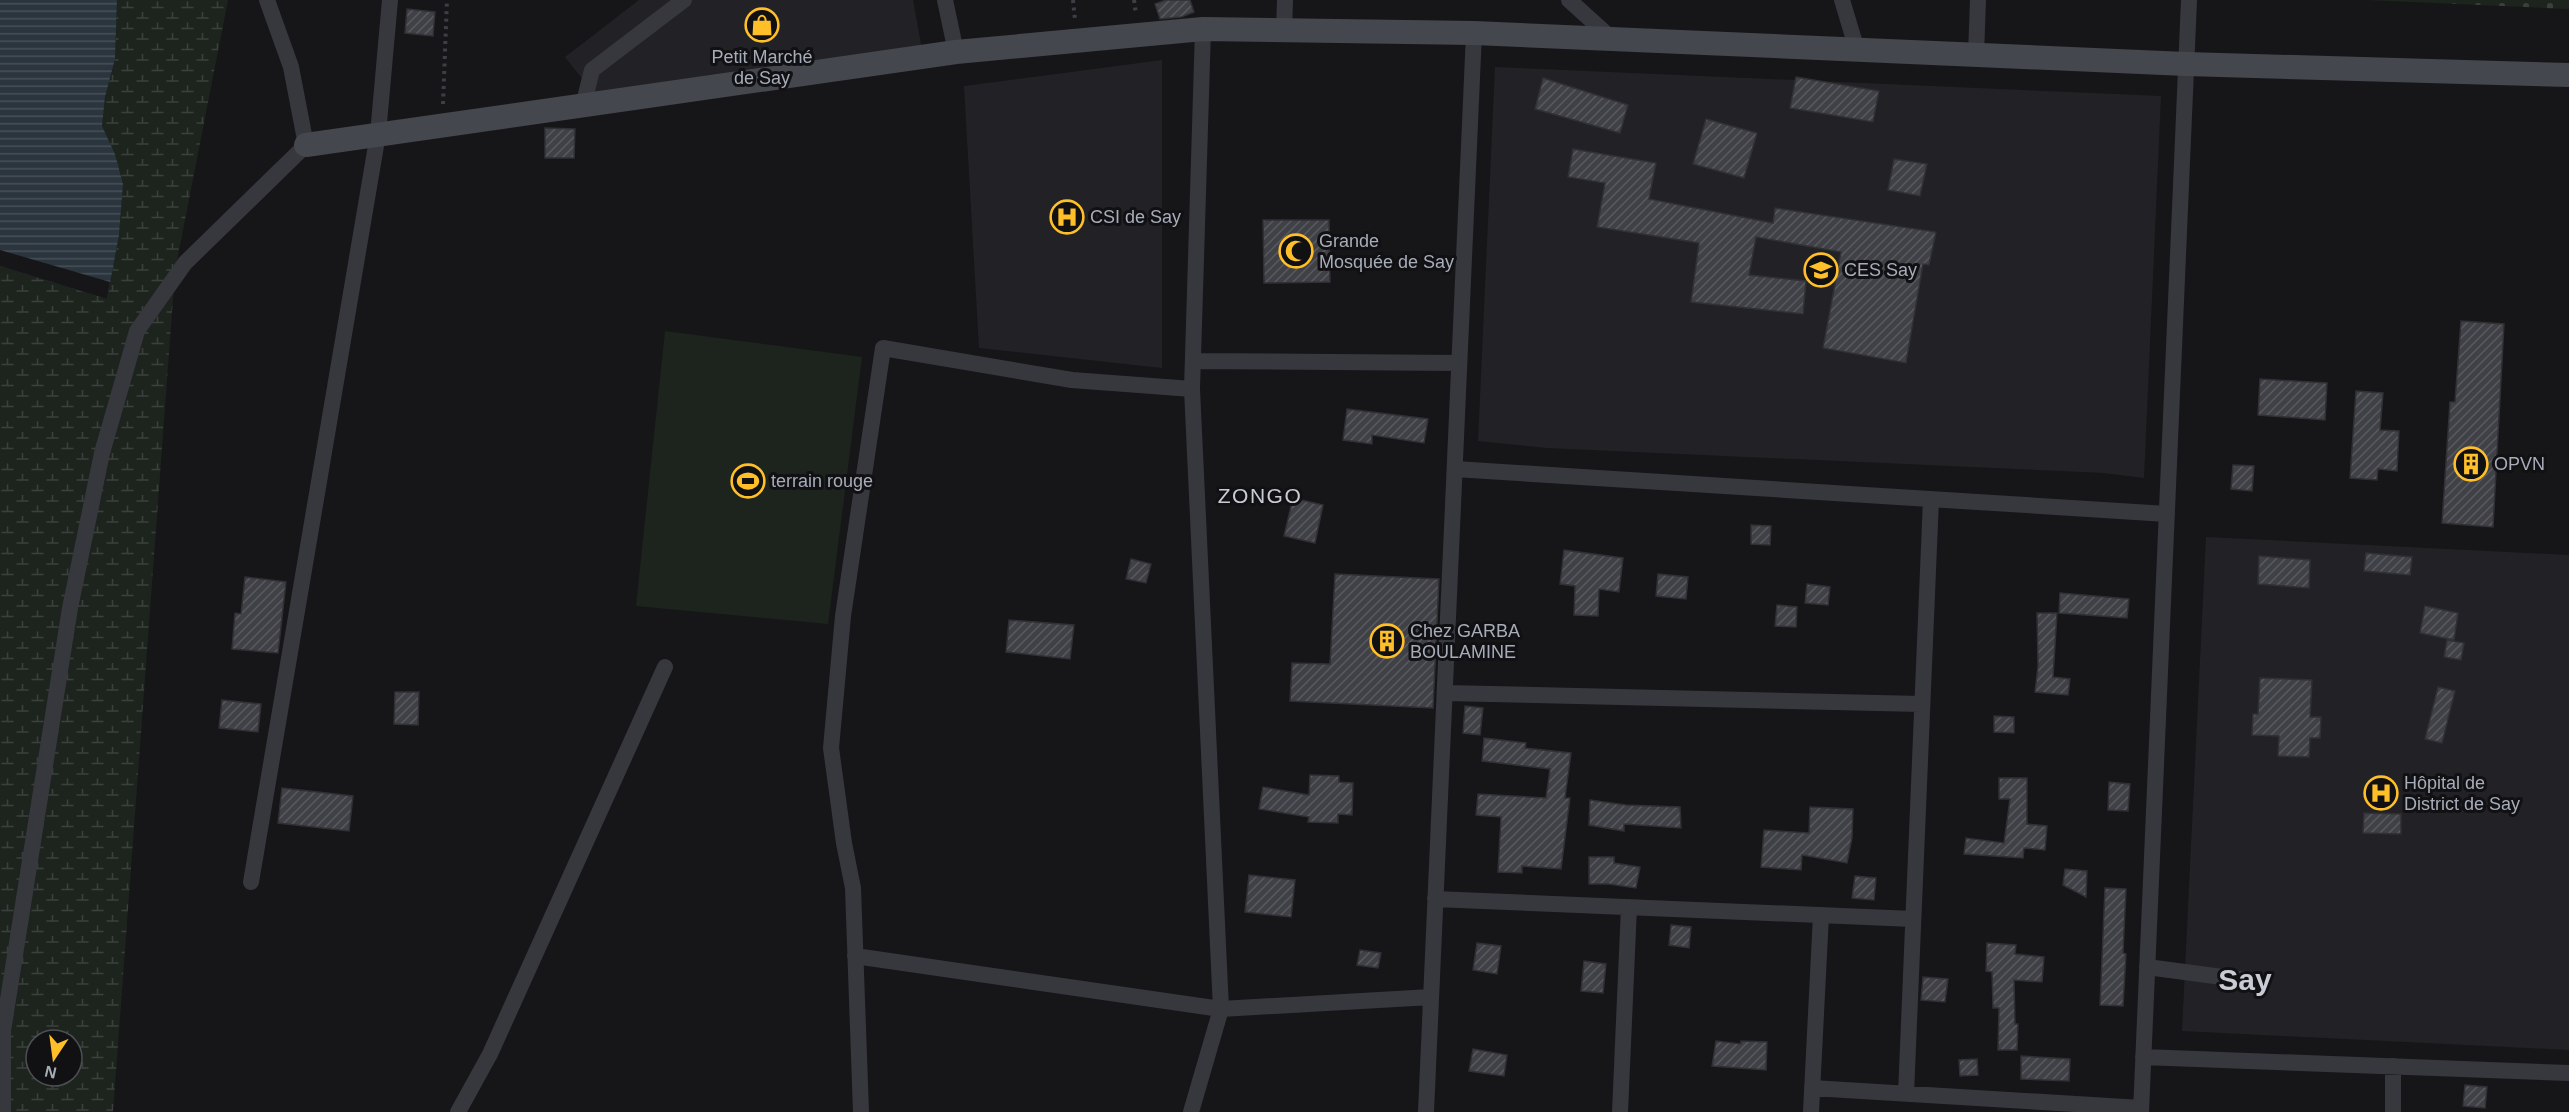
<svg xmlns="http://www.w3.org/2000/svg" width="2569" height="1112" font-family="Helvetica,sans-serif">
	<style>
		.built { fill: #222226 }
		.wetland { fill: url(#wetland-marsh); fill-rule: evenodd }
		.cemetery { fill: url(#cemetery-stones) }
		.pitch { fill: #1c241d }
		.water { fill: url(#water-rules) }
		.pier { fill: #161619 }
		.building { fill: url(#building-hatch); stroke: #303035; stroke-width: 1.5 }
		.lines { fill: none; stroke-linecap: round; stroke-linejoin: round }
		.path { stroke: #3d3f45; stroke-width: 4; stroke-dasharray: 3 4.5; stroke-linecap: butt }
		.street { stroke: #37383e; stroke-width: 16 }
		.secondary { stroke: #45474e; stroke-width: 24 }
		.labels { text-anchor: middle; stroke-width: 6; stroke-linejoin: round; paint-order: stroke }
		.poi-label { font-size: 18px; fill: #a7acb9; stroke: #111114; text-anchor: start }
		.quarter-label { font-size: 21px; letter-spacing: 1.5px; fill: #c9ccd5; stroke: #111114 }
		.town-label { font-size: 30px; font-weight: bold; fill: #c9ccd5; stroke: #111114 }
	</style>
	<defs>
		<pattern id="wetland-marsh" width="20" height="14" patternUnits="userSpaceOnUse" patternTransform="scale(1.5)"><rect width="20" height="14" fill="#1c241d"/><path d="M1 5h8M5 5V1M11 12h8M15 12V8" fill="none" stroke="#3a413c"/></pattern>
		<pattern id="cemetery-stones" width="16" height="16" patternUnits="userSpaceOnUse" patternTransform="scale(1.5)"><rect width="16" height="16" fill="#1c241d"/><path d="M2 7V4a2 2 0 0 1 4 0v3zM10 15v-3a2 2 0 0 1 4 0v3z" fill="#3a413c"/></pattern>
		<pattern id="water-rules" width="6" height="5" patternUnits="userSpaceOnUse" patternTransform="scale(1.5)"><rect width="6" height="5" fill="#2b353e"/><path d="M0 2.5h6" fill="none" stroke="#475058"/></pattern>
		<pattern id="building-hatch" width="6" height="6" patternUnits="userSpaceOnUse" patternTransform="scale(1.5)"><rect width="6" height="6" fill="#404146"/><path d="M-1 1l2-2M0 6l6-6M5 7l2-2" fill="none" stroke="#595a5f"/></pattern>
	</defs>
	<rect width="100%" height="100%" fill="#161619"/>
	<!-- built -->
	<path class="built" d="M639 0H913L922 50 595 95 565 57Z
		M1162 60V368L979 348 964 86Z
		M1495 67 2161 96 2144 478 2104 473 1547 448 1478 441Z
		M2206 537 2569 555V1050L2182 1031Z"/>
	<!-- wetland -->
	<path class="wetland" d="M117 0H228L175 271 113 1112H0V266L107 298 119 235 123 184 115 154 102 126 105 97 115 59ZM36 1040H72V1076H36Z"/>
	<!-- cemetery -->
	<path class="cemetery" d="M2368 0H2569V9Z"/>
	<!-- pitch -->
	<path class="pitch" d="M665 331 862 357 828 624 636 606Z"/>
	<!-- water -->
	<path class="water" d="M0 0H117L115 59 105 97 102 126 115 154 123 184 119 235 107 299 0 266Z"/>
	<!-- pier -->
	<path class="pier" d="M0 250 110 282 107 299 0 266Z"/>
	<!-- building -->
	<path class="building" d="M1166 0H1190L1194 12 1181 17 1160 19 1155 4Z
		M407 9 435 12 433 36 405 33Z
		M1796 77 1879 91 1873 122 1790 108Z
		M1543 78 1628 105 1620 133 1535 109Z
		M1706 119 1757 133 1744 178 1693 164Z
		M545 128 575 129 574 158H545Z
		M1573 149 1656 163 1649 199 1773 223 1775 208 1936 232 1929 265 1923 264 1906 363 1823 348 1841 252 1756 237 1749 275 1806 281 1803 314 1691 302 1699 243 1597 227 1605 183 1568 177Z
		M1894 159 1927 164 1920 196 1888 190Z
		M1263 220H1329L1330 282 1264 283Z
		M2461 321 2504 324 2493 527 2442 523 2450 402H2455Z
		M2260 379 2327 383 2325 420 2258 415Z
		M2356 391 2383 393 2380 430 2399 431 2397 471 2378 469 2377 480 2350 478Z
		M1347 409 1428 419 1424 443 1372 435V444L1343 440Z
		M2233 465 2254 466 2252 491 2231 489Z
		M1293 498 1323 505 1315 543 1284 536Z
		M1751 525 1771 526 1770 545 1751 544Z
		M1564 550 1623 558 1619 592 1599 589 1598 616 1574 615 1575 586 1560 584Z
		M2366 553 2412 557 2410 575 2364 571Z
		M2259 556 2310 560 2309 588 2258 584Z
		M1131 559 1151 564 1146 583 1126 579Z
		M1335 574 1439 579 1433 708 1290 701 1292 663 1330 664Z
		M1658 574 1688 577 1686 599 1656 596Z
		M245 577 286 582 278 653 232 649 235 613 241 614Z
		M1807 584 1830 587 1828 605 1805 603Z
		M2060 593 2129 599 2127 618 2059 613Z
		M1777 605 1797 607 1796 627 1775 626Z
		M2425 606 2458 613 2454 640 2420 633Z
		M2037 613H2057L2053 677 2070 679 2068 695 2035 692 2038 666Z
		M1009 620 1074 625 1070 659 1006 652Z
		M2447 640 2464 643 2461 660 2444 657Z
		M2260 678 2312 680 2310 717H2321L2320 738H2310L2309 757 2278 756 2279 736 2252 735 2253 714H2258Z
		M2438 687 2455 691 2442 743 2425 739Z
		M395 692H419L418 725 394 724Z
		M222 700 261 704 258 732 219 728Z
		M1465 706 1483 708 1480 735 1463 733Z
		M1994 716 2014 717V733L1994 732Z
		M1484 738 1526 743 1525 748 1571 753 1565 798H1570L1561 869 1522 866V873L1498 872 1501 817 1476 815 1478 794 1546 798 1550 769 1482 761Z
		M1310 775 1339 776V782L1353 783 1352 815 1338 814V823L1308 822 1309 817 1259 809 1263 787 1309 795Z
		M1999 778H2027V824L2047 826 2045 850 2024 848 2023 858 1964 854 1966 838 2004 843 2010 799H1999Z
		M2109 782 2130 784 2128 811 2108 810Z
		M282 788 353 796 349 831 278 823Z
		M1590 800 1626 805 1680 807 1681 828 1624 824V831L1589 825Z
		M1810 807 1853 809 1852 838 1847 863 1802 855 1801 870 1761 867 1764 830 1809 833Z
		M2364 813 2401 814V834L2363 833Z
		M1589 857H1614V863L1640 867 1636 888 1609 884H1589Z
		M2065 869 2087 871 2086 897 2063 885Z
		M1249 875 1295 880 1291 917 1245 912Z
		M1855 876 1876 878 1874 900 1852 898Z
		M2105 888 2126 889 2123 953 2126 954 2123 1006 2100 1005Z
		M1671 925 1691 927 1689 948 1669 945Z
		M1477 943 1501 946 1497 974 1473 970Z
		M1987 943 2016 945 2015 954 2044 957 2042 982 2014 980 2015 1024H2018L2017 1050H1998L1999 1008H1993L1992 972 1986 971Z
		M1360 950 1381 953 1378 968 1357 965Z
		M1584 961 1606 964 1603 993 1581 991Z
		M1923 977 1948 979 1945 1002 1921 1000Z
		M1716 1041 1741 1044V1041L1767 1042 1766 1070 1712 1066Z
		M1473 1049 1507 1055 1504 1076 1469 1071Z
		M2021 1056 2070 1059 2069 1081 2021 1079Z
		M1977 1059 1978 1075 1960 1076 1959 1060Z
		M2465 1085 2487 1087 2485 1108 2463 1106Z"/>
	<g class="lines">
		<!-- path -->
		<path class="path" d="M1073 0 1075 20
			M1134 0 1136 14
			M443 104 447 0"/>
		<!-- street -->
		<path class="street" d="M945 0 956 52
			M1569 0 1612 39
			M1842 0 1857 50
			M1284 31 1285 0
			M1976 55 1978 0
			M583 106 592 70 684 0
			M1193 361 1459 363
			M1455 469 2167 514
			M1445 693 1922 704
			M251 882 378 134 390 0
			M1435 899 1913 919
			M855 956 1221 1009 1431 997
			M2147 967 2245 980
			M2143 1057 2569 1073
			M1812 1088 2141 1108
			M1906 1094 1931 499
			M3 1112V1031L70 608 102 453 137 331 185 263 306 145 291 67 267 0
			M458 1112 490 1054 665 667
			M861 1112 853 888 844 843 831 748 843 616 883 348 1072 380 1192 389
			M1191 1112 1221 1009 1192 389 1203 29
			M1426 1112 1474 33
			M1620 1112 1629 907
			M1811 1112 1821 915
			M2141 1112 2189 0
			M2393 1112V1066"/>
		<!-- secondary -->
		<path class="secondary" d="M306 145 956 52 1203 29 1474 33 2186 64 2569 75"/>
	</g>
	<!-- icons -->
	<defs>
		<g id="shop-ring" transform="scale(1.725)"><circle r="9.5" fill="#111114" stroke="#ffbf28" stroke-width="1.5"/><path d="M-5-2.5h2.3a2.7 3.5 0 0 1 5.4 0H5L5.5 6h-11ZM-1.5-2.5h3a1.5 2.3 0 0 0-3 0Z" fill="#ffbf28"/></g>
		<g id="hospital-ring" transform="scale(1.725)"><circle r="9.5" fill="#111114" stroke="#ffbf28" stroke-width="1.5"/><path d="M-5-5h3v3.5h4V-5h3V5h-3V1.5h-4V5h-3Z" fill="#ffbf28"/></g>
		<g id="mosque-ring" transform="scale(1.725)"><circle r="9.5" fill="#111114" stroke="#ffbf28" stroke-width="1.5"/><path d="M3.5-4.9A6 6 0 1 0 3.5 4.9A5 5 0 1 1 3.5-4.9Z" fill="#ffbf28"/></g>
		<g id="school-ring" transform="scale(1.725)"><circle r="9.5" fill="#111114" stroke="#ffbf28" stroke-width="1.5"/><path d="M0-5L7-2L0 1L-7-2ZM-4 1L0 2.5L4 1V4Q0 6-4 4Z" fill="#ffbf28"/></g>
		<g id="building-ring" transform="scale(1.725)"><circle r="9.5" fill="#111114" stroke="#ffbf28" stroke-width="1.5"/><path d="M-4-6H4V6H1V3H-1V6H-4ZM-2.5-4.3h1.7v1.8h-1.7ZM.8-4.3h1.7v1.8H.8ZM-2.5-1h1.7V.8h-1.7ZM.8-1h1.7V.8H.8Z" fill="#ffbf28"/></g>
		<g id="stadium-ring" transform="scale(1.725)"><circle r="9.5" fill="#111114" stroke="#ffbf28" stroke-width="1.5"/><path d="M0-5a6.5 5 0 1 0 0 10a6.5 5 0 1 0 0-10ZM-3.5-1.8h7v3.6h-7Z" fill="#ffbf28"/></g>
	</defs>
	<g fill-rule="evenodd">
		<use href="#shop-ring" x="762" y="25"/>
		<use href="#hospital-ring" x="1067" y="217"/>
		<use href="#mosque-ring" x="1296" y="251"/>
		<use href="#school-ring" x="1821" y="270"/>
		<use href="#building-ring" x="2471" y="464"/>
		<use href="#stadium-ring" x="748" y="481"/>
		<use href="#building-ring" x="1387" y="641"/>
		<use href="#hospital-ring" x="2381" y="793"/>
	</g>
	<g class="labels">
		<!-- poi labels -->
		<g class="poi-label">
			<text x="762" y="63" text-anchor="middle">Petit Marché<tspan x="762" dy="21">de Say</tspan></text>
			<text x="1090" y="223">CSI de Say</text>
			<text x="1319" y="247">Grande<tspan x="1319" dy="21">Mosquée de Say</tspan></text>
			<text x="1844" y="276">CES Say</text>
			<text x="2494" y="470">OPVN</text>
			<text x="771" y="487">terrain rouge</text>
			<text x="1410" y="637">Chez GARBA<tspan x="1410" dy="21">BOULAMINE</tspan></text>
			<text x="2404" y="789">Hôpital de<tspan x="2404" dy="21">District de Say</tspan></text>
		</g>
		<!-- quarter labels -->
		<g class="quarter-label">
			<text x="1260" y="503">ZONGO</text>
		</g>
		<!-- town labels -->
		<g class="town-label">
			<text x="2245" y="990">Say</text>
		</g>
	</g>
	<!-- north arrow -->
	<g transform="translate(54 1058) rotate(193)"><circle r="28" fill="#111114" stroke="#4d4f56" stroke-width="1.5"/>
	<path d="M0-4.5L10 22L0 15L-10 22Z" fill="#ffbf28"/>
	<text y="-9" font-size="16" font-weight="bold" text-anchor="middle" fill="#a7acb9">N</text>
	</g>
</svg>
